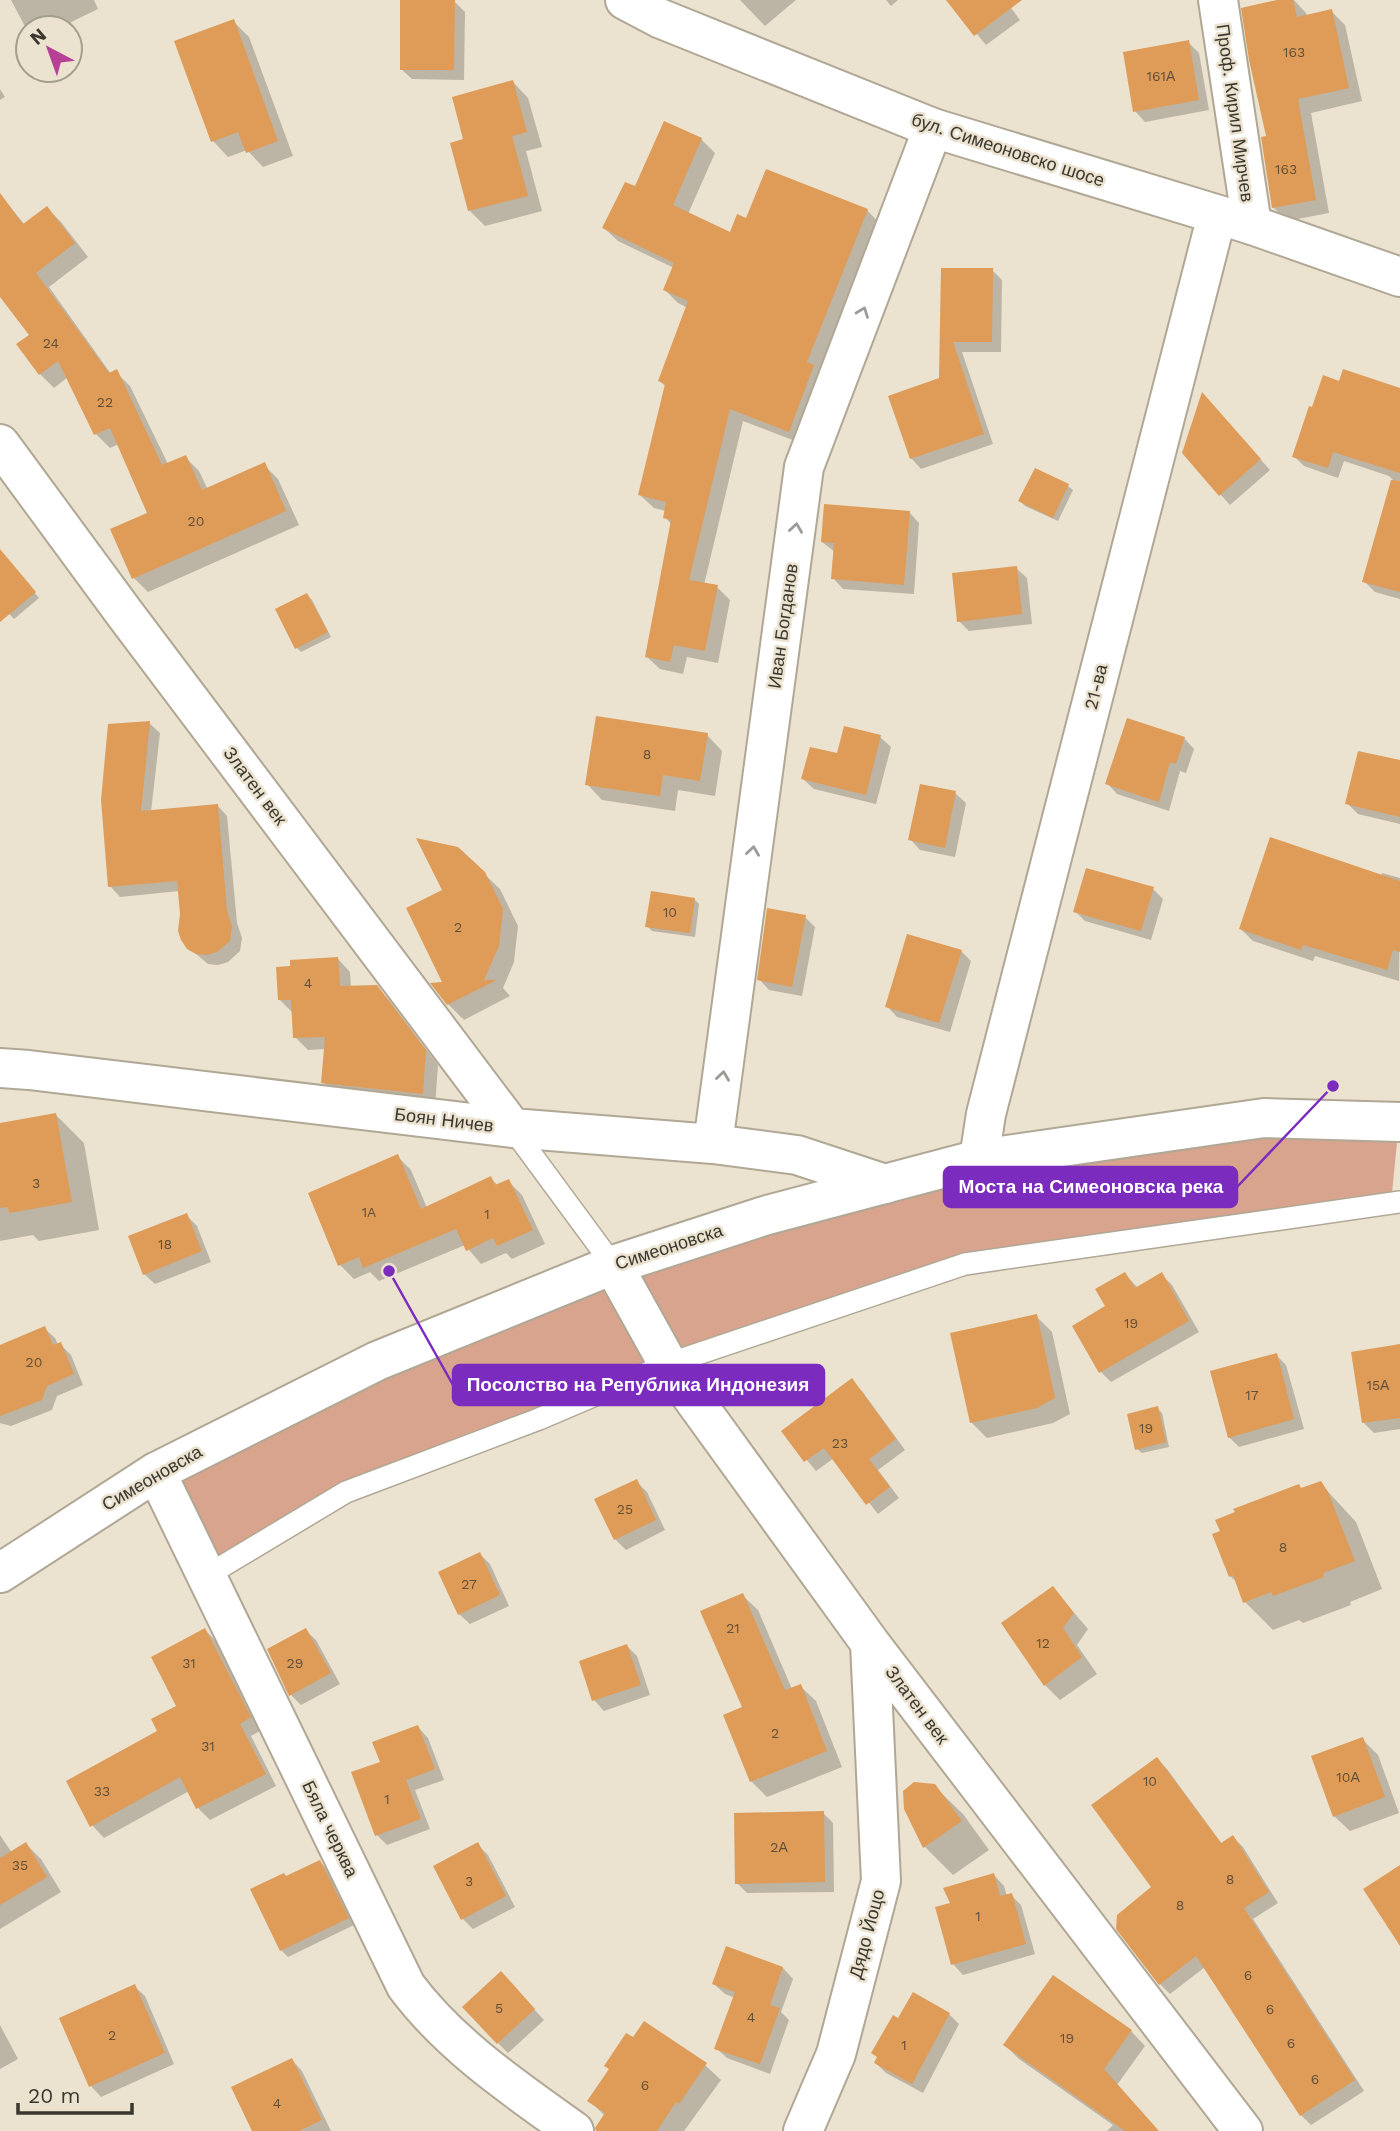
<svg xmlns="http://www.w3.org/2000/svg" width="1400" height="2131" font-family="'Work Sans',sans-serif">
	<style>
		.green { fill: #d9a48e }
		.shadow { fill: #0003 }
		.building { fill: #de9c58 }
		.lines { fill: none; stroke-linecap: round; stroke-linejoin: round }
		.service-casing { stroke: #b0a795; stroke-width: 24 }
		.minor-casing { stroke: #b0a795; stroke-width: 42 }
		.tertiary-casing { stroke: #b0a795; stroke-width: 42 }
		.service { stroke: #fff; stroke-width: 21 }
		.minor { stroke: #fff; stroke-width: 38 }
		.tertiary { stroke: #fff; stroke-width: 38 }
		.oneway { stroke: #9c9b97 }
		.labels { text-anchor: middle; stroke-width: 5; stroke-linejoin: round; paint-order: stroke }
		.number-label { font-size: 14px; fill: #635039 }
		.street-label { font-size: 18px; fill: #3a372f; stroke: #ebe2cf }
		.leader { fill: none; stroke: #7b2cbf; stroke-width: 2.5 }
		.callout-dot { fill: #7b2cbf; stroke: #ebe2cf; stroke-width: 2.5 }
		.callout { fill: #7b2cbf; stroke: #7b2cbf; stroke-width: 2.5 }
		.callout-label { font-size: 19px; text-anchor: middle; font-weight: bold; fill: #fff }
	</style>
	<rect width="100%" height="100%" fill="#ebe2cf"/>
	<!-- green -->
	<path class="green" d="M1399 1122 1391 1203 965 1264 346 1492 206 1576 156 1472 377 1361 979 1159Z"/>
	<!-- shadow -->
	<path class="shadow" d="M11 0H94L98 9 59 28H28V32Z
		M740 0H796L765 26Z
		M886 0H898L891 6Z
		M949 0H1005L1020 20 986 45Z
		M1285 0H1294L1306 13 1307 16 1331 11 1345 25 1362 101 1311 113 1329 213 1287 221 1273 207 1268 138Z
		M454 1 465 12 464 80 412 79 401 69Z
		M233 21 249 37 293 156 263 167 247 150 228 157 213 141Z
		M1188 42 1199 53 1209 110 1145 122 1135 111Z
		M513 82 528 98 542 147 526 151 542 211 485 226 470 211 465 140Z
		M0 89 5 97 0 100Z
		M701 139 715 153 688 214 731 235 747 220 867 210 880 224 803 444 743 421 704 585 717 587 730 600 718 663 687 657 683 674 660 669 646 656 672 525 665 517 666 511 654 508 640 495 666 387 660 381 688 308 678 303 665 290 674 268 618 241 604 228 636 189Z
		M0 195 25 225 47 208 61 222 88 257 49 287 111 374 116 372 130 386 168 464 185 457 199 471 208 490 264 465 278 479 299 525 148 592 134 578 149 513 119 444 110 448 96 434 68 377 54 388 40 374 31 336 0 294Z
		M942 270H992L1002 280 1001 352H962L993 444 921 469 911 458 941 380Z
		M1341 383 1400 390V599L1375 592 1364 581 1393 480 1389 476 1344 461 1338 478 1304 466 1294 456 1313 409Z
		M1212 405 1270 470 1230 505 1220 494Z
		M1068 486 1073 490 1058 521 1025 506 1020 501Z
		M909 512 919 523 914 594 843 589 833 578 835 552 822 542Z
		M0 559 8 560 39 598 14 619 0 604Z
		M1016 568 1027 578 1032 624 969 631 959 621Z
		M307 595 312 600 331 637 301 652 297 648Z
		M149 723 160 733 151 812 217 805 227 816 237 923 242 938 240 951 228 962 218 965 208 964 189 948 179 891 120 897 110 886Z
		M707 735 722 751 715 796 678 790 675 811 602 800 587 784Z
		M880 737 891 747 876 804 814 789 803 779 838 755Z
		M1184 738 1194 749 1186 773 1180 771 1169 811 1117 794 1107 783Z
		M1400 762V824L1358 814 1347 803Z
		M955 793 966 803 955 857 920 850 910 839Z
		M483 873 500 889 518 926 514 962 503 988 510 996 464 1020 448 1004Z
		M1382 873 1400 878 1399 981 1315 956 1313 961 1253 941 1241 929 1381 876Z
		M1153 889 1163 899 1151 940 1085 921 1075 911Z
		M694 899 699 904 695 937 652 931 647 926Z
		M805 917 815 927 802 996 769 990 759 979Z
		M961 951 971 961 950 1032 897 1017 887 1006Z
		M338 959 350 972 351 988 376 987 389 1000 438 1065 435 1106 335 1095 323 1082 325 1049 308 1050 295 1037 292 1012 279 999Z
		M56 1115 84 1143 99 1230 39 1241 33 1235 0 1241V1125Z
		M398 1157 411 1170 427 1208 491 1178 498 1186 508 1181 522 1195 545 1244 512 1259 506 1253 481 1264 465 1245 379 1281 370 1272 354 1279 340 1265Z
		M186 1215 197 1226 211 1262 155 1284 144 1274Z
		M1125 1274 1138 1288 1161 1274 1172 1285 1199 1332 1111 1382 1101 1372 1107 1307Z
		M1036 1316 1052 1332 1070 1414 1053 1423 987 1438 971 1422Z
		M44 1328 55 1338 58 1345 60 1344 71 1355 83 1385 57 1396 52 1410 11 1426 0 1423V1347Z
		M1400 1346V1429L1374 1433 1364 1423Z
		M1276 1355 1286 1365 1304 1429 1239 1447 1229 1437Z
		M851 1381 862 1391 905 1450 878 1470 899 1498 878 1514 834 1458 816 1471 783 1431Z
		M1157 1408 1162 1413 1169 1447 1142 1453 1137 1449Z
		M636 1481 647 1492 665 1530 626 1550 615 1539Z
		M1320 1483 1356 1522 1382 1589 1350 1602 1351 1605 1303 1623 1299 1620 1273 1630 1245 1602 1239 1584 1230 1576 1222 1532 1237 1513Z
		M480 1554 490 1564 509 1606 470 1624 459 1614Z
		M1053 1588 1088 1629 1077 1645 1097 1674 1060 1700 1045 1685Z
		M742 1595 758 1610 792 1689 800 1686 816 1701 842 1767 767 1797 751 1781 745 1708Z
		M205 1630 217 1642 262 1730 251 1736 276 1786 210 1820 198 1808 189 1791 104 1838 92 1825 179 1707Z
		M305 1630 316 1640 340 1684 301 1705 291 1695 269 1650Z
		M627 1646 637 1656 650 1695 604 1711 594 1700Z
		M418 1727 428 1738 444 1780 415 1790 430 1829 387 1845 377 1835 382 1763Z
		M1362 1739 1378 1755 1399 1813 1350 1831 1334 1816Z
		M1157 1759 1167 1769 1222 1844 1233 1837 1243 1847 1278 1903 1253 1919 1364 2091 1311 2125 1301 2115 1205 1967 1170 1994 1160 1984Z
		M934 1786 963 1814 989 1850 953 1875 925 1847 906 1808Z
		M823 1813 833 1823 834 1892 747 1893 737 1883Z
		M0 1835 12 1853 26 1844 41 1859 61 1892 0 1929Z
		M477 1844 488 1855 515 1907 473 1929 463 1919Z
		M320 1862 327 1869 354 1925 288 1957 281 1950 287 1877Z
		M994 1875 1004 1886 1007 1896 1011 1895 1021 1905 1035 1954 963 1975 953 1964V1904Z
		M727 1949 783 1968 793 1979 781 2012 789 2020 770 2074 727 2058 716 2048 735 1998 725 1994 714 1984Z
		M511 1984 544 2020 508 2053 498 2043Z
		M134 1986 145 1996 174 2064 101 2097 91 2086 61 2019Z
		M949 2014 959 2024 923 2093 886 2073 876 2063Z
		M0 2025 18 2059 0 2069Z
		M1131 2031 1145 2046 1117 2085 1158 2131H1107L1113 2125 1019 2059 1005 2045Z
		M292 2060 302 2071 331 2131H254Z
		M705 2065 721 2080 684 2131H612L605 2116 590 2101Z"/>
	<!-- building -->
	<path class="building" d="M400 0H455L454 70H400Z
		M946 0H1022L974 36Z
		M1277 0H1293L1297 17 1332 9 1349 88 1298 99 1316 200 1272 208 1261 137 1266 136 1249 60 1241 8Z
		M234 19 278 141 246 153 238 132 211 142 174 41Z
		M1189 40 1199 100 1133 112 1123 52Z
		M513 80 527 132 512 136 528 196 468 211 450 143 463 139 452 97Z
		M664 121 702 138 673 205 730 232 737 214 746 218 766 169 868 209 807 362 814 365 789 432 730 409 689 580 718 585 705 651 674 645 670 662 645 657 671 520 663 518 666 502 638 495 665 384 658 381 688 301 663 290 674 263 602 228 625 182 635 186Z
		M0 193 23 224 47 206 75 243 36 273 109 373 117 369 162 465 186 455 202 490 265 462 286 511 132 579 110 529 147 513 110 428 94 435 58 361 39 375 16 344 29 335 0 297Z
		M941 268H993L992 342H953L984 434 910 459 888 396 939 378Z
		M1343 369 1400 388V473L1333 452 1328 468 1292 457 1309 406 1312 407 1323 375 1339 381Z
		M1202 392 1261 459 1219 496 1182 453Z
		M1035 468 1069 484 1053 518 1018 501Z
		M1391 480 1400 481V592L1362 582Z
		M824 504 910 511 904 585 831 579 834 543 821 542Z
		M0 549 36 592 0 622Z
		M1017 566 1022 614 957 622 952 573Z
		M307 593 328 632 295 649 275 609Z
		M596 716 708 733 700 781 663 775 660 796 585 785Z
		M1127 718 1185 737 1176 764 1170 762 1159 802 1105 784Z
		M150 721 141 811 218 804 227 911 232 926 230 941 217 952 207 955 196 954 187 949 181 940 178 931 180 914 177 881 108 887 101 800 108 724Z
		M844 726 881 735 866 795 801 779 810 747 837 753Z
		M1358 751 1400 760V817L1345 804Z
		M920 784 956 791 945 848 908 840Z
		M1270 837 1400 881V952L1393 950 1387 970 1303 945 1301 950 1239 929Z
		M416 838 458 847 485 872 503 909 499 946 484 980H497L447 1005 430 983 442 982 406 908 442 890Z
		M1086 868 1154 887 1141 931 1073 912Z
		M651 891 695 898 690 933 645 927Z
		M767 908 806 915 792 987 757 980Z
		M907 934 962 950 939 1023 885 1007Z
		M338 957 340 986 377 985 426 1050 423 1094 321 1083 325 1037 293 1038 291 1000H278L276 967 290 966V960Z
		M56 1113 72 1202 9 1213 8 1207 0 1208V1123Z
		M398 1154 421 1209 491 1176 495 1185 509 1179 533 1230 497 1246 493 1238 466 1251 456 1229 363 1268 359 1257 338 1266 308 1193Z
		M187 1213 202 1251 143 1275 128 1236Z
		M1125 1272 1135 1288 1162 1272 1189 1321 1099 1373 1072 1326 1105 1306 1095 1289Z
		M1037 1314 1055 1398 1037 1408 970 1423 950 1333Z
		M45 1326 53 1345 61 1342 74 1374 47 1386 42 1400 0 1416V1345Z
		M1400 1344V1418L1362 1423 1351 1352Z
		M1277 1353 1294 1419 1228 1438 1210 1371Z
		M852 1378 896 1439 869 1459 890 1487 866 1505 824 1448 804 1462 781 1431Z
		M1158 1406 1166 1442 1135 1450 1127 1414Z
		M637 1479 656 1520 614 1540 594 1499Z
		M1321 1481 1328 1492 1355 1561 1323 1573 1324 1577 1273 1596 1271 1592 1243 1603 1233 1575 1229 1577 1212 1534 1220 1531 1215 1520 1235 1512 1233 1509 1299 1484 1301 1488Z
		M480 1552 500 1595 458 1615 438 1572Z
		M1053 1586 1074 1613 1063 1628 1082 1657 1044 1686 1001 1623Z
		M743 1593 785 1690 801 1684 827 1751 750 1782 723 1715 742 1707 700 1611Z
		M205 1628 251 1717 240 1724 266 1774 196 1809 180 1777 90 1827 66 1781 157 1731 151 1719 176 1706 151 1657Z
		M306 1628 331 1673 289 1696 267 1649Z
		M627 1644 641 1685 592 1701 579 1661Z
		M418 1725 435 1769 406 1780 421 1819 375 1836 351 1772 380 1762 372 1742Z
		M1363 1737 1385 1797 1333 1817 1311 1756Z
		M1157 1757 1221 1843 1233 1835 1269 1892 1244 1908 1355 2080 1300 2116 1196 1956 1159 1985 1116 1929 1117 1915 1151 1887 1091 1805Z
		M914 1782 935 1784 962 1821 923 1848 904 1809 903 1791Z
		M824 1811 825 1882 735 1884 734 1813Z
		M26 1842 47 1877 0 1905V1858Z
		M478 1842 506 1896 461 1920 433 1866Z
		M320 1860 349 1918 280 1951 250 1889 284 1873 286 1876Z
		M1400 1865V1946L1363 1889Z
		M994 1873 1000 1896 1012 1893 1026 1944 951 1965 935 1907 950 1903 943 1888Z
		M726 1946 783 1967 770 2005 780 2008 760 2064 714 2049 735 1992 712 1984Z
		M501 1971 535 2009 497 2044 462 2007Z
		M1053 1975 1132 2030 1104 2069 1159 2131H1125L1003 2045Z
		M135 1984 165 2053 89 2087 59 2018Z
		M913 1992 950 2013 912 2084 874 2063 877 2057 871 2053 893 2015 898 2018Z
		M644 2021 707 2063 679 2104 676 2102 657 2131H596L595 2128 605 2113 587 2101 609 2069 604 2066 626 2033 633 2037Z
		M292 2058 322 2120 299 2131H252L231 2087Z"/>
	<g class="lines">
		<!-- service casing -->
		<g class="service-casing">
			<path id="service" d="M512 1128 613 1265
				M206 1576 346 1492 539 1419 668 1364 965 1264 1400 1202"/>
		</g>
		<!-- minor casing -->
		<g class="minor-casing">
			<path id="minor" d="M1218 0 1252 225
				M0 444 125 614 512 1128
				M0 1068 29 1070 512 1128 713 1144 797 1155 885 1184
				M713 1144 804 467 933 128
				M979 1159 986 1114 1217 215
				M613 1265 668 1364 870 1643 1243 2131
				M156 1472 406 1986C450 2045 515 2089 574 2131
				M803 2131 836 2054 881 1881 870 1643"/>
		</g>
		<!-- tertiary casing -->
		<g class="tertiary-casing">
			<path id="tertiary" d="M625 0 659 18 933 128 1252 225 1400 277
				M0 1573 156 1472 377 1361 613 1265 764 1216 979 1159 1264 1118 1400 1122"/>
		</g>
		<!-- service -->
		<use href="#service" class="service"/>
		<!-- minor -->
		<use href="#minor" class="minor"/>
		<!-- tertiary -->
		<use href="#tertiary" class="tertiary"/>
	</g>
	<!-- one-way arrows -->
	<defs><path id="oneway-chevron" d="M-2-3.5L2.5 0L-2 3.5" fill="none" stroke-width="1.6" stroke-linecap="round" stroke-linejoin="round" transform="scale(1.75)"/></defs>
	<g class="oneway">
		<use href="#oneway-chevron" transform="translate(863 312) rotate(-69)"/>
		<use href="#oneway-chevron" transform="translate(796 528) rotate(-82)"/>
		<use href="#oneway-chevron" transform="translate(753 851) rotate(-82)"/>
		<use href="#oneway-chevron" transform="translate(723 1076) rotate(-82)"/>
	</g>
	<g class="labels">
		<!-- number labels -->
		<g class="number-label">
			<text x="1294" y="57">163</text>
			<text x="1161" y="81">161А</text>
			<text x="1286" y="174">163</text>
			<text x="51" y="348">24</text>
			<text x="105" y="407">22</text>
			<text x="196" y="526">20</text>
			<text x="647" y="759">8</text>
			<text x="670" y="917">10</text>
			<text x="458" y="932">2</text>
			<text x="308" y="988">4</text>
			<text x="36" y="1188">3</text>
			<text x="369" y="1217">1A</text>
			<text x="487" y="1219">1</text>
			<text x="165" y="1249">18</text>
			<text x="1131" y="1328">19</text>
			<text x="34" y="1367">20</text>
			<text x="1378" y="1390">15А</text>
			<text x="1252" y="1400">17</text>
			<text x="1146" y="1433">19</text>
			<text x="840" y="1448">23</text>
			<text x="625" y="1514">25</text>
			<text x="1283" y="1552">8</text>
			<text x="469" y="1589">27</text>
			<text x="733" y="1633">21</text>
			<text x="1043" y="1648">12</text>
			<text x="189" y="1668">31</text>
			<text x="295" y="1668">29</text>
			<text x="775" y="1738">2</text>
			<text x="208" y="1751">31</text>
			<text x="1348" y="1782">10А</text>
			<text x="1150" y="1786">10</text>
			<text x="102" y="1796">33</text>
			<text x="387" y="1804">1</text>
			<text x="779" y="1852">2А</text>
			<text x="20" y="1870">35</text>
			<text x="1230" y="1884">8</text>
			<text x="469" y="1886">3</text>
			<text x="1180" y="1910">8</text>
			<text x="978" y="1921">1</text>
			<text x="1248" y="1980">6</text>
			<text x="499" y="2013">5</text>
			<text x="1270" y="2014">6</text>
			<text x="751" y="2022">4</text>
			<text x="112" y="2040">2</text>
			<text x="1067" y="2043">19</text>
			<text x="1291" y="2048">6</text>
			<text x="904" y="2050">1</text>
			<text x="1315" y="2084">6</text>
			<text x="645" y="2090">6</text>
			<text x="277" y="2108">4</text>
		</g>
		<!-- street labels -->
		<g class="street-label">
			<text transform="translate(1235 113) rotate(82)" y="6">Проф. Кирил Мирчев</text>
			<text transform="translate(1008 150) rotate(18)" y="6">бул. Симеоновско шосе</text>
			<text transform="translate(783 626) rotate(-82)" y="6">Иван Богданов</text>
			<text transform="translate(1096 687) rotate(-76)" y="6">21-ва</text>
			<text transform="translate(255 786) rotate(53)" y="6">Златен век</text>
			<text transform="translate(444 1120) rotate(7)" y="6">Боян Ничев</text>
			<text transform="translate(669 1247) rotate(-18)" y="6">Симеоновска</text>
			<text transform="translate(152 1478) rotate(-30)" y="6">Симеоновска</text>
			<text transform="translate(917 1705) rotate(53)" y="6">Златен век</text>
			<text transform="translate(330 1829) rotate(64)" y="6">Бяла черква</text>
			<text transform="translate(867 1934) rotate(-75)" y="6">Дядо Йоцо</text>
		</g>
	</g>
	<!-- callouts -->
	<path class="leader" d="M1333 1086L1237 1187M389 1271L453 1385"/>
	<g class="callout-dot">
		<circle cx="1333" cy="1086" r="7"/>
		<circle cx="389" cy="1271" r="7"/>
	</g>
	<g class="callout">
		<rect x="944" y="1167" width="293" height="40" rx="7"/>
		<rect x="453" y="1365" width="371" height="40" rx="7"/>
	</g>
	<g class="callout-label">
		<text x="1091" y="1193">Моста на Симеоновска река</text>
		<text x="638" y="1391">Посолство на Република Индонезия</text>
	</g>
	<!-- north arrow -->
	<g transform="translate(49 49) rotate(319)"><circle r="33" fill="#ebe2cf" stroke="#a49e8f" stroke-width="2"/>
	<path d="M0-5L12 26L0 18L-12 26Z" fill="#b84198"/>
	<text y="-10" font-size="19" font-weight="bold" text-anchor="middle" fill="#3a372f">N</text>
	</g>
	<!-- scale -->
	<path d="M18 2103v10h114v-10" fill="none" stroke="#3a372f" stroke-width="3.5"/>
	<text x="28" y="2103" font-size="21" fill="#3a372f" stroke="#ebe2cf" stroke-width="5" paint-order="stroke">20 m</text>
</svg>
